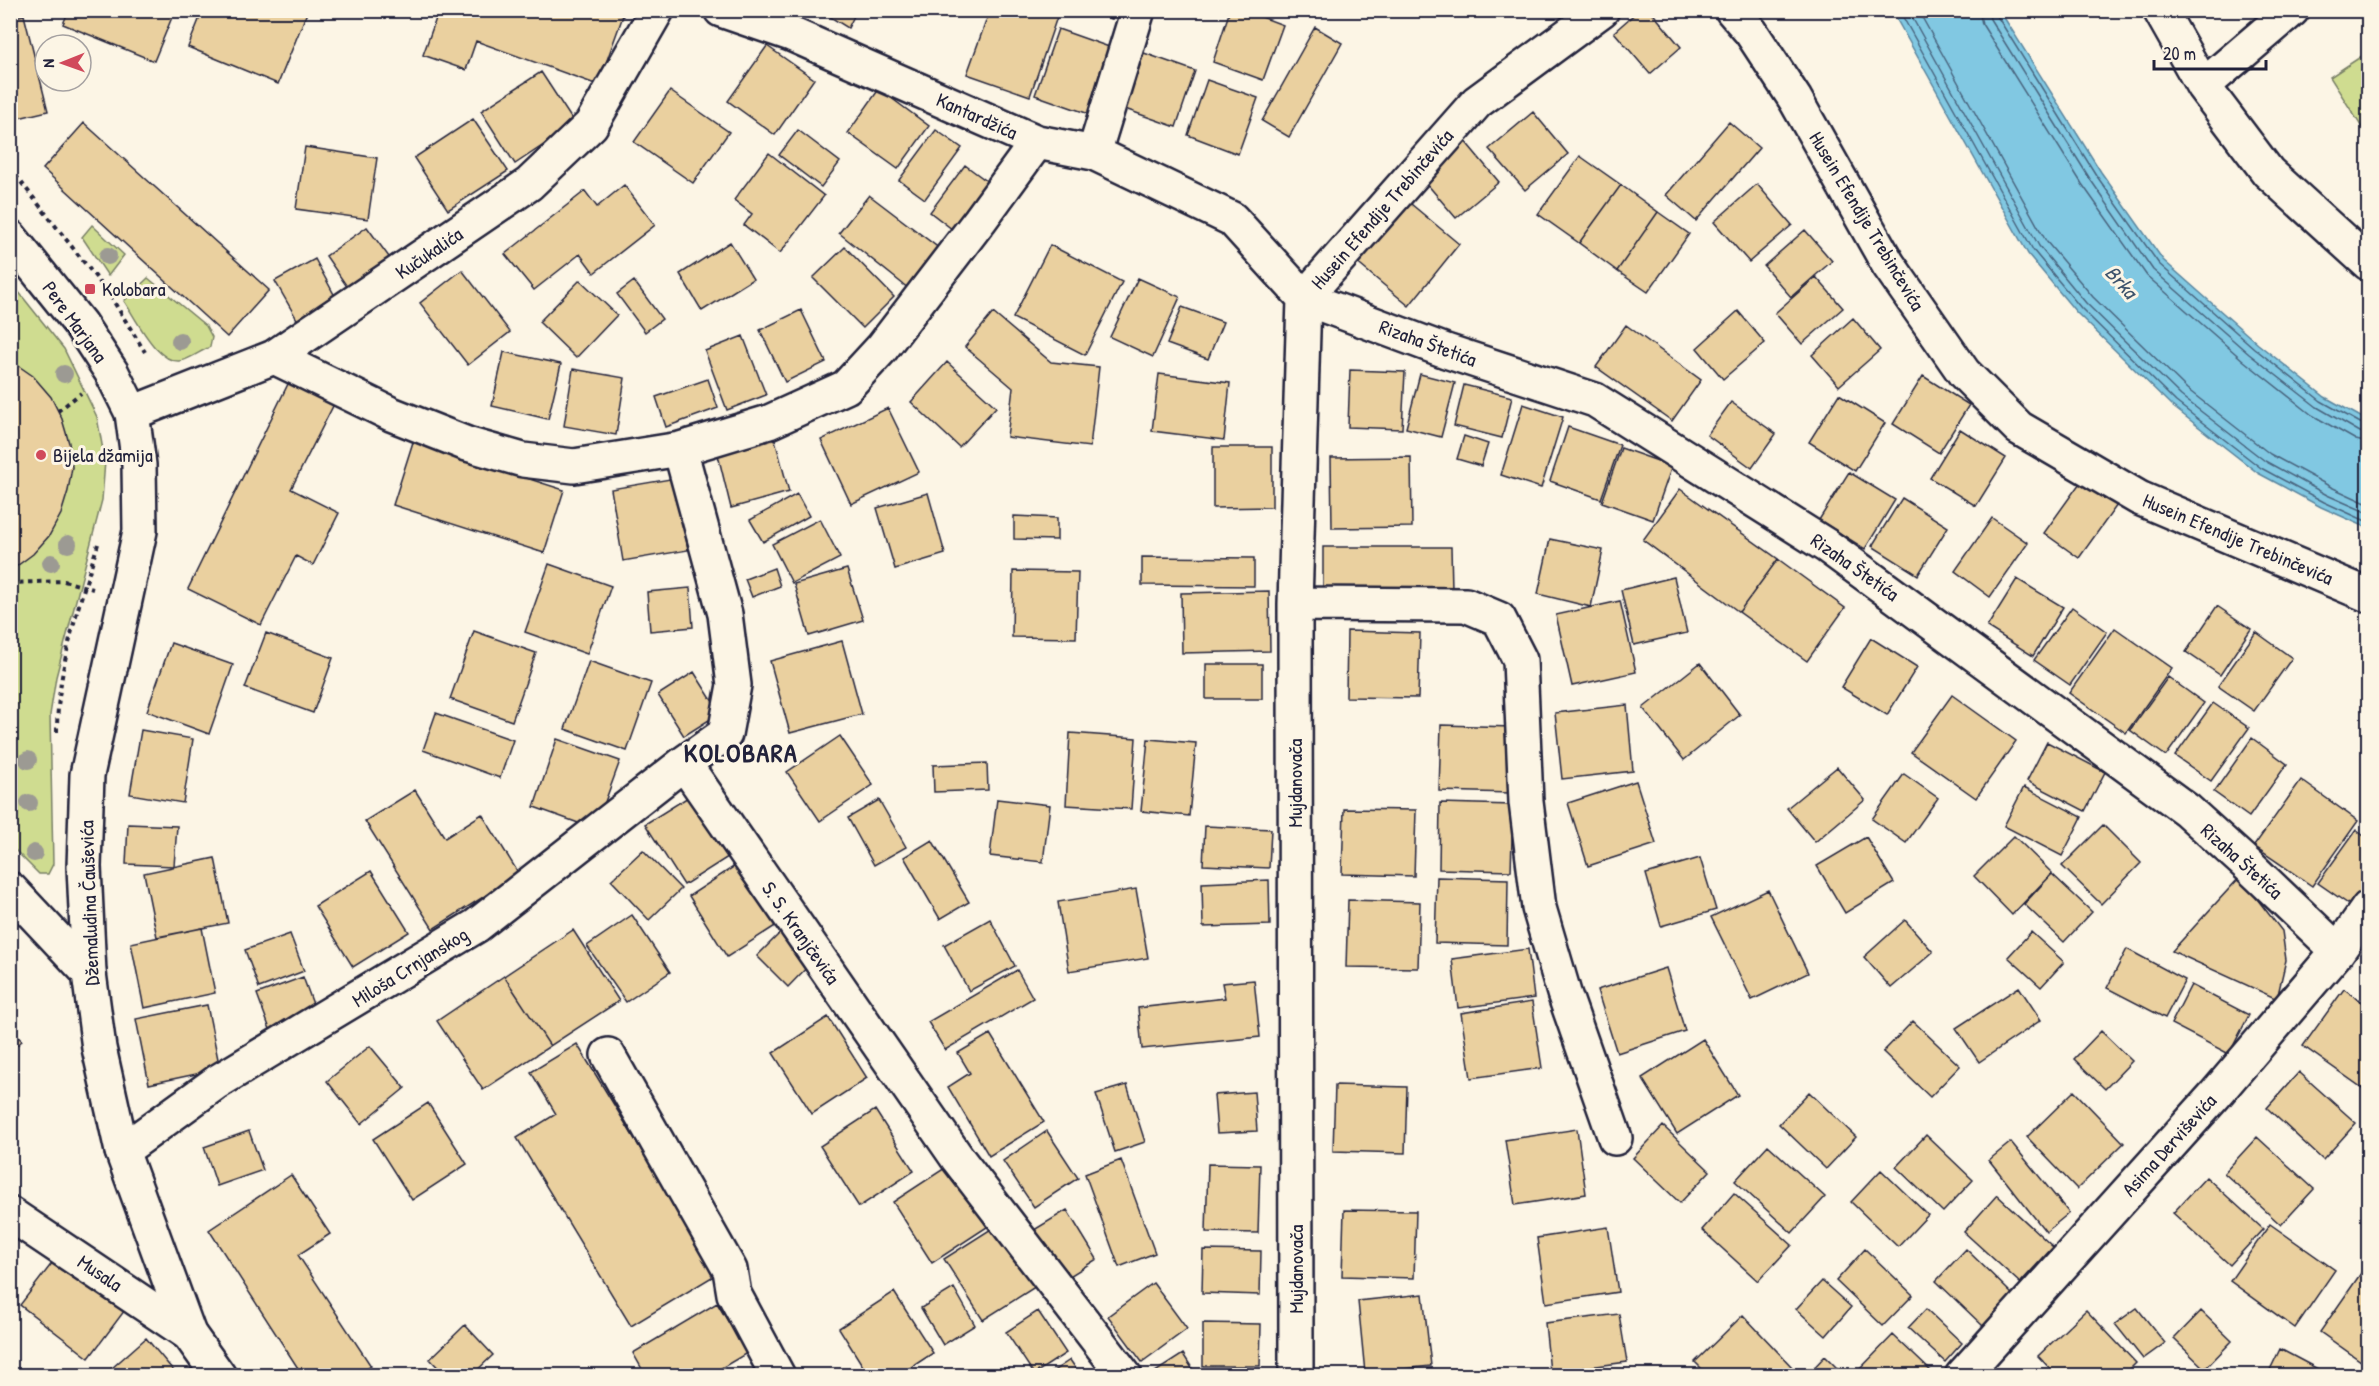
<svg xmlns="http://www.w3.org/2000/svg" width="2379" height="1386" font-family="'Patrick Hand',sans-serif">
	<style>
		.green { fill: #cfdc90; stroke: #787f66; stroke-width: 1.5 }
		.water { fill: #81c8e2; stroke: #5b869f; stroke-width: 1.5 }
		.lines { fill: none; stroke-linecap: round; stroke-linejoin: round }
		.shore { stroke: #48647e; stroke-width: 1.5 }
		.building { fill: #ead09f; stroke: #22223b; stroke-width: 1.5 }
		.minor-casing { stroke: #22223b; stroke-width: 38 }
		.major-casing { stroke: #22223b; stroke-width: 38 }
		.path { stroke: #22223b; stroke-width: 4; stroke-dasharray: 4.5 4.5; stroke-linecap: butt }
		.minor { stroke: #fcf5e5; stroke-width: 33 }
		.major { stroke: #fcf5e5; stroke-width: 33 }
		.tree { fill: #9c9a93 }
		.poi-dot { fill: #d1495b; stroke: #fcf5e5; stroke-width: 2 }
		.labels { text-anchor: middle; stroke-width: 6; stroke-linejoin: round; paint-order: stroke }
		.street-label { font-size: 20px; fill: #22223b; stroke: #fcf5e5 }
		.poi-label { font-size: 20px; fill: #22223b; stroke: #fcf5e5; text-anchor: start }
		.water-label { font-size: 21px; font-style: italic; fill: #3e546d; stroke: #fcf5e5 }
		.district-label { font-size: 26px; font-weight: bold; letter-spacing: 1.5px; fill: #22223b; stroke: #fcf5e5 }
	</style>
	<rect width="100%" height="100%" fill="#fcf5e5"/>
	<filter id="ink" filterUnits="userSpaceOnUse"><feTurbulence type="fractalNoise" baseFrequency=".0167" numOctaves="2"/><feDisplacementMap in="SourceGraphic" scale="12" xChannelSelector="R" yChannelSelector="G"/><feConvolveMatrix kernelMatrix="1 2 1 2 8 2 1 2 1" color-interpolation-filters="sRGB"/></filter>
	<g filter="url(#ink)">
		<!-- green -->
		<path class="green" d="M2368 52V137L2330 77Z
			M92 225 124 255 108 276 82 237Z
			M148 278 206 326 212 337 210 347C201 351 193 357 184 360 159 369 136 318 124 301Z
			M10 281 64 349 97 417 105 461 102 500 56 677 50 715 53 864 48 874H39L11 846Z"/>
		<!-- water -->
		<path class="water" d="M1892 11H2000L2101 172 2163 260 2258 344 2325 397 2368 421V528L2321 507 2258 473 2172 406 2076 312 2028 254Z"/>
		<g class="lines">
			<!-- shore -->
			<path class="shore" d="M1899 10 2033 250 2081 308 2176 402 2261 468 2324 502 2368 522
				M1908 10 2039 246 2086 303 2181 396 2265 461 2327 495 2368 513
				M1918 10 2046 241 2093 297 2187 389 2270 454 2331 487 2368 504
				M1979 10 1982 24 2082 184 2147 276 2244 361 2312 415 2356 440 2368 443
				M1988 10 1990 19 2090 179 2153 270 2249 354 2317 407 2360 432 2368 434
				M1996 10 1997 16 2096 175 2159 264 2254 348 2321 401 2364 425 2368 426"/>
		</g>
		<!-- building -->
		<path class="building" d="M69 10H175L154 61 63 24Z
			M203 10H308L278 84 188 47Z
			M439 10H610L623 16 598 85 476 41 466 70 423 55Z
			M819 10H857L848 28Z
			M990 10H1006L1019 15 1021 10H1039L1057 17 1030 96 967 74Z
			M1083 10H1115L1112 19Z
			M1230 10H1243L1283 25 1263 80 1213 62Z
			M1639 10H1650L1681 47 1650 74 1614 32Z
			M24 15 48 111 10 120V18Z
			M1315 27 1342 43 1289 137 1262 121Z
			M1058 29 1112 48 1089 114 1035 95Z
			M767 46 814 79 775 135 728 101Z
			M1144 53 1195 71 1176 127 1125 109Z
			M541 72 575 124 515 164 481 111Z
			M1207 80 1258 98 1238 154 1188 135Z
			M879 89 929 126 898 169 848 133Z
			M670 91 729 132 693 183 634 142Z
			M1533 112 1568 154 1525 190 1489 149Z
			M473 119 508 171 448 210 414 158Z
			M1729 122 1759 148 1696 221 1666 195Z
			M84 123 269 290 227 337 43 169Z
			M798 130 840 162 821 187 779 155Z
			M936 130 962 148 925 199 899 180Z
			M1464 140 1499 182 1456 218 1421 177Z
			M305 147 377 158 368 219 296 209Z
			M769 153 824 196 780 253 744 225 752 214 734 200Z
			M1580 156 1621 185 1579 243 1538 214Z
			M965 165 992 185 957 233 930 212Z
			M1757 184 1792 225 1749 262 1714 222Z
			M624 185 655 225 594 273 580 254 534 290 505 254 585 191 597 207Z
			M1621 185 1658 212 1617 271 1579 243Z
			M869 195 940 249 909 289 839 233Z
			M1405 199 1459 244 1409 306 1355 261Z
			M1658 212 1689 234 1648 292 1617 271Z
			M367 227 392 261 350 291 326 256Z
			M1805 230 1832 261 1791 297 1764 266Z
			M730 242 753 279 702 311 680 274Z
			M1050 245 1122 282 1085 355 1013 318Z
			M845 247 894 297 863 328 813 278Z
			M315 259 337 300 298 321 275 281Z
			M462 270 510 332 468 365 420 303Z
			M1816 277 1843 308 1802 344 1775 313Z
			M1138 278 1180 297 1153 357 1110 337Z
			M580 280 617 315 576 358 539 322Z
			M634 281 662 319 645 332 617 294Z
			M1182 307 1223 322 1208 359 1167 344Z
			M801 310 826 362 785 382 760 330Z
			M1738 311 1765 343 1723 379 1697 348Z
			M993 313 1051 362 1099 367 1090 447 1007 437 1013 388 965 347Z
			M1853 318 1880 350 1839 386 1812 355Z
			M1626 325 1701 380 1672 421 1596 367Z
			M743 336 766 395 727 410 705 351Z
			M504 352 561 364 548 419 492 406Z
			M10 360 33 376 51 397 62 419 69 443 72 467 68 491 61 514 49 536 33 554 10 571Z
			M947 362 996 407 959 447 911 402Z
			M573 369 625 378 616 435 564 426Z
			M1350 370 1405 372 1402 429 1348 427Z
			M1159 374 1230 383 1224 440 1152 431Z
			M1420 374 1455 383 1441 437 1406 428Z
			M1923 376 1969 405 1939 453 1893 424Z
			M708 379 718 408 666 427 656 397Z
			M289 382 334 404 291 489 339 513 313 565 296 556 261 625 188 589Z
			M1464 385 1512 397 1502 438 1454 426Z
			M1839 394 1885 423 1855 471 1809 442Z
			M1731 402 1776 434 1752 468 1707 435Z
			M1523 404 1563 417 1541 488 1501 475Z
			M888 408 919 472 851 504 821 440Z
			M1568 427 1620 445 1601 499 1550 481Z
			M1960 429 2006 458 1976 506 1930 478Z
			M774 436 789 492 731 508 717 451Z
			M1464 436 1488 444 1481 466 1457 459Z
			M413 442 564 490 544 553 393 505Z
			M1213 447H1272V507L1213 508Z
			M1621 448 1672 466 1653 520 1602 502Z
			M1411 457 1412 527 1332 528 1331 458Z
			M1849 472 1895 500 1865 549 1819 520Z
			M676 478 688 550 623 561 611 489Z
			M2082 480 2117 505 2079 558 2044 533Z
			M1680 489 1778 559 1739 612 1643 540Z
			M928 493 945 554 895 569 877 508Z
			M797 494 809 516 763 542 750 520Z
			M1902 498 1948 527 1918 575 1872 546Z
			M1014 516 1057 518V540L1014 539Z
			M1992 518 2028 543 1990 597 1955 571Z
			M820 519 840 558 792 583 772 544Z
			M1550 539 1603 550 1591 607 1538 594Z
			M1323 547H1451L1452 590H1323Z
			M1142 557 1254 558V586L1142 585Z
			M1778 559 1845 608 1807 661 1739 612Z
			M549 564 611 586 587 654 525 632Z
			M774 568 780 586 752 597 745 579Z
			M847 569 863 620 809 636 794 584Z
			M1013 571 1078 572 1076 638 1012 637Z
			M1674 577 1687 633 1634 645 1621 590Z
			M2017 579 2063 607 2033 656 1987 627Z
			M690 588 693 627 650 631 647 592Z
			M1269 591 1270 651 1182 653 1181 593Z
			M1620 601 1636 672 1572 686 1556 615Z
			M2217 606 2251 629 2220 675 2186 652Z
			M2072 607 2107 632 2070 685 2034 660Z
			M2115 628 2172 668 2126 733 2069 693Z
			M474 631 536 653 512 721 450 699Z
			M1347 631 1420 633 1418 698 1346 697Z
			M2256 632 2292 658 2254 711 2218 686Z
			M266 633 333 658 313 713 245 688Z
			M1871 638 1917 667 1887 715 1841 687Z
			M842 641 862 714 790 733 770 661Z
			M171 643 233 665 209 734 147 711Z
			M589 661 651 683 627 751 565 729Z
			M1700 663 1740 715 1684 760 1643 708Z
			M1206 664H1262V699H1206Z
			M694 672 720 713 684 736 658 695Z
			M2168 677 2204 703 2166 756 2130 730Z
			M1952 695 2016 741 1976 798 1911 752Z
			M2213 703 2249 728 2211 781 2175 756Z
			M1627 705 1633 771 1562 779 1555 713Z
			M436 713 513 740 500 778 423 750Z
			M1441 725 1513 727 1511 793 1439 791Z
			M141 730 193 739 183 803 130 794Z
			M1070 733 1136 738 1131 809 1066 805Z
			M840 736 873 785 820 821 787 772Z
			M2252 738 2287 764 2249 817 2214 792Z
			M557 739 620 761 595 829 534 807Z
			M1148 739 1196 743 1189 816 1141 811Z
			M2047 742 2105 772 2085 811 2027 781Z
			M987 763 988 790 934 792 933 765Z
			M1837 767 1865 800 1815 842 1787 808Z
			M1904 774 1938 798 1906 843 1872 819Z
			M2301 780 2358 821 2312 886 2254 846Z
			M1636 781 1656 844 1588 866 1568 803Z
			M2024 787 2082 817 2062 856 2004 826Z
			M701 789 739 850 684 885 645 824Z
			M415 790 445 838 482 814 519 874 433 929 365 821Z
			M997 799 1050 805 1043 862 990 856Z
			M879 800 906 847 874 865 848 818Z
			M1440 803 1513 805 1511 871 1439 869Z
			M1344 809 1416 810 1414 876 1342 874Z
			M128 824 177 826 174 866 126 864Z
			M2103 825 2141 863 2101 904 2062 866Z
			M1205 826 1271 829 1269 868 1203 865Z
			M2356 830 2368 839V887L2354 908 2318 883Z
			M2014 836 2052 873 2012 915 1974 876Z
			M1866 837 1894 883 1845 913 1817 866Z
			M932 840 969 902 940 919 904 857Z
			M643 850 681 889 649 920 611 880Z
			M215 858 228 923 157 937 144 873Z
			M1700 858 1716 910 1661 926 1646 874Z
			M744 860 783 921 727 957 689 896Z
			M371 871 409 932 353 967 315 906Z
			M2052 874 2092 912 2064 942 2024 904Z
			M1437 877 1508 879 1507 945 1435 943Z
			M2240 877 2282 931 2286 960 2277 999 2172 951Z
			M1269 880 1270 925 1203 927 1202 883Z
			M1136 889 1148 958 1069 971 1058 902Z
			M1768 890 1808 973 1752 1000 1711 917Z
			M1348 900 1420 902 1418 968 1346 967Z
			M632 915 670 972 626 1002 587 946Z
			M990 919 1015 966 969 991 944 945Z
			M1905 920 1933 952 1891 988 1864 957Z
			M202 928 215 993 144 1008 131 943Z
			M784 929 815 959 788 987 757 956Z
			M573 930 619 1001 550 1046 504 976Z
			M2031 932 2064 962 2041 987 2008 957Z
			M290 934 304 971 259 988 245 950Z
			M1528 949 1534 998 1458 1008 1452 959Z
			M2127 949 2185 980 2165 1018 2107 988Z
			M1666 968 1685 1031 1617 1053 1597 990Z
			M1017 970 1033 998 945 1050 928 1022Z
			M504 976 550 1046 483 1090 437 1021Z
			M303 977 317 1015 271 1032 257 994Z
			M1254 980 1260 1037 1142 1049 1138 1008 1225 998 1222 983Z
			M2191 985 2249 1015 2229 1054 2171 1024Z
			M2019 987 2041 1020 1979 1062 1956 1028Z
			M2344 989 2368 1006V1092L2303 1046Z
			M1532 1002 1542 1068 1471 1078 1461 1013Z
			M207 1005 220 1069 149 1084 136 1019Z
			M828 1017 867 1078 812 1114 773 1053Z
			M1913 1021 1960 1066 1930 1097 1883 1052Z
			M10 1028 22 1041 10 1051Z
			M2101 1031 2132 1061 2105 1089 2074 1059Z
			M990 1034 1044 1122 989 1156 948 1087 970 1073 958 1053Z
			M1703 1039 1738 1095 1677 1134 1642 1078Z
			M577 1044 717 1274 631 1326 517 1138 556 1114 531 1072Z
			M370 1046 405 1088 361 1124 327 1081Z
			M2299 1072 2356 1123 2323 1160 2267 1108Z
			M1127 1085 1145 1142 1115 1152 1096 1094Z
			M1335 1085 1407 1087 1405 1153 1333 1151Z
			M2074 1091 2124 1143 2077 1189 2027 1137Z
			M1254 1092 1257 1131 1217 1133 1214 1095Z
			M1809 1092 1856 1137 1826 1169 1779 1124Z
			M428 1103 467 1164 412 1200 373 1139Z
			M875 1110 914 1171 859 1207 820 1146Z
			M1663 1126 1710 1171 1680 1203 1633 1158Z
			M1577 1129 1586 1194 1515 1205 1505 1140Z
			M249 1131 263 1170 217 1186 204 1147Z
			M1047 1131 1078 1178 1034 1207 1003 1161Z
			M1926 1135 1973 1180 1943 1212 1896 1167Z
			M2257 1137 2314 1189 2281 1225 2224 1173Z
			M2011 1142 2069 1213 2046 1232 1989 1160Z
			M1768 1145 1825 1197 1792 1233 1735 1181Z
			M1121 1160 1155 1253 1119 1267 1085 1174Z
			M1208 1164 1260 1165 1258 1233 1206 1232Z
			M948 1166 987 1227 932 1263 893 1202Z
			M1881 1170 1928 1215 1898 1247 1851 1202Z
			M291 1175 330 1234 298 1255 371 1366 356 1376H303L209 1230Z
			M2206 1177 2263 1229 2230 1265 2173 1213Z
			M1734 1193 1792 1245 1758 1281 1702 1230Z
			M1997 1195 2053 1247 2020 1283 1964 1232Z
			M1067 1210 1097 1259 1065 1279 1034 1230Z
			M1344 1210 1416 1211 1414 1278 1342 1276Z
			M999 1224 1038 1285 983 1320 944 1259Z
			M2270 1224 2335 1270 2295 1328 2230 1281Z
			M1608 1227 1618 1292 1546 1303 1537 1238Z
			M1865 1249 1913 1295 1883 1326 1836 1281Z
			M1966 1249 2013 1295 1983 1326 1936 1281Z
			M1203 1250 1261 1251 1260 1295 1202 1293Z
			M56 1258 125 1310 89 1358 20 1305Z
			M2366 1266 2368 1268V1366L2320 1332Z
			M1822 1281 1851 1307 1826 1336 1796 1309Z
			M1153 1283 1187 1329 1142 1362 1108 1316Z
			M954 1288 975 1325 943 1345 921 1308Z
			M894 1292 933 1353 898 1376H869L839 1328Z
			M1423 1294 1431 1366 1365 1373 1358 1301Z
			M717 1303 747 1353 708 1376H646L633 1353Z
			M2137 1308 2165 1343 2143 1359 2115 1324Z
			M1926 1309 1962 1343 1945 1362 1908 1328Z
			M2086 1310 2136 1363 2123 1376H2057L2038 1356Z
			M1038 1311 1066 1353 1034 1374 1006 1332Z
			M2201 1311 2232 1341 2205 1369 2174 1339Z
			M1619 1314 1627 1362 1550 1372 1545 1323Z
			M1743 1315 1792 1367 1784 1376H1709L1695 1362Z
			M1203 1323 1261 1324 1260 1366H1203Z
			M465 1325 493 1355 471 1376H446L430 1359Z
			M1893 1335 1934 1374 1932 1376H1863L1858 1371Z
			M146 1338 178 1376H103Z
			M2280 1349 2331 1376H2267Z
			M1183 1354 1197 1376H1149Z
			M1825 1356 1845 1376H1806Z
			M1070 1360 1081 1376H1046Z"/>
		<g class="lines">
			<!-- minor casing -->
			<g class="minor-casing">
				<path id="minor" d="M721 10 791 34 1037 142 1094 153 1232 219 1304 298 1295 604 1296 1376
					M1602 10 1477 102 1304 298 1446 351 1595 400 1827 546 2187 810 2251 868 2338 951
					M1732 10 1751 32 1795 99 1888 264 1964 373 2019 428 2139 498 2368 595
					M2160 10 2203 86 2268 172 2368 263
					M2203 86 2292 10
					M1094 153 1138 10
					M274 357 391 414 467 444 523 460 574 466 680 449 769 422 846 387 882 348 980 220 1037 142
					M132 413 274 357 529 184 591 125 657 10
					M680 449 725 614 734 685 725 734 684 763 958 1159 1125 1376
					M1295 604 1466 605 1499 619 1520 660 1526 802 1539 908 1564 993 1615 1138
					M10 889 89 973
					M608 1055 730 1270 734 1294 778 1376
					M122 1151 217 1082 476 926 684 763
					M10 1214 189 1334
					M1962 1376 2215 1095 2338 951 2368 908"/>
			</g>
			<!-- major casing -->
			<g class="major-casing">
				<path id="major" d="M10 237 80 324 112 373 132 413 139 465 140 531 87 775 84 867 89 973 99 1048 122 1151 189 1334 219 1376"/>
			</g>
			<!-- path -->
			<path class="path" d="M10 168 109 294 145 352
				M58 411 81 393
				M10 583 64 581 93 589
				M57 732C57 669 79 604 98 544"/>
			<!-- minor -->
			<use href="#minor" class="minor"/>
			<!-- major -->
			<use href="#major" class="major"/>
		</g>
		<!-- trees -->
		<g class="tree">
			<circle cx="108" cy="256" r="9"/>
			<circle cx="180" cy="341" r="9"/>
			<circle cx="64" cy="374" r="9"/>
			<circle cx="68" cy="544" r="9"/>
			<circle cx="51" cy="563" r="9"/>
			<circle cx="28" cy="760" r="9"/>
			<circle cx="29" cy="803" r="9"/>
			<circle cx="34" cy="853" r="9"/>
		</g>
	</g>
	<!-- markers -->
	<g class="poi-dot">
		<rect x="84" y="283" width="12" height="12" rx="3"/>
		<circle cx="41" cy="455" r="6"/>
	</g>
	<g class="labels">
		<!-- street labels -->
		<g class="street-label">
			<text transform="translate(977 116) rotate(24)" y="7">Kantardžića</text>
			<text transform="translate(1382 209) rotate(-49)" y="7">Husein Efendije Trebinčevića</text>
			<text transform="translate(1867 221) rotate(59)" y="7">Husein Efendije Trebinčevića</text>
			<text transform="translate(429 253) rotate(-34)" y="7">Kučukalića</text>
			<text transform="translate(75 322) rotate(54)" y="7">Pere Marjana</text>
			<text transform="translate(1428 343) rotate(20)" y="7">Rizaha Štetića</text>
			<text transform="translate(2238 539) rotate(23)" y="7">Husein Efendije Trebinčevića</text>
			<text transform="translate(1855 567) rotate(35)" y="7">Rizaha Štetića</text>
			<text transform="translate(1295 783) rotate(-90)" y="7">Mujdanovača</text>
			<text transform="translate(2242 861) rotate(42)" y="7">Rizaha Štetića</text>
			<text transform="translate(89 903) rotate(-92)" y="7">Džemaludina Čauševića</text>
			<text transform="translate(801 933) rotate(55)" y="7">S. S. Kranjčevića</text>
			<text transform="translate(410 967) rotate(-32)" y="7">Miloša Crnjanskog</text>
			<text transform="translate(2169 1145) rotate(-48)" y="7">Asima Derviševića</text>
			<text transform="translate(1296 1269) rotate(-90)" y="7">Mujdanovača</text>
			<text transform="translate(100 1273) rotate(34)" y="7">Musala</text>
		</g>
		<!-- poi labels -->
		<g class="poi-label">
			<text x="102" y="296">Kolobara</text>
			<text x="53" y="462">Bijela džamija</text>
		</g>
		<!-- water labels -->
		<g class="water-label">
			<text transform="translate(2121 282) rotate(48)" y="7">Brka</text>
		</g>
		<!-- district labels -->
		<g class="district-label">
			<text x="741" y="762">KOLOBARA</text>
		</g>
	</g>
	<!-- margin -->
	<rect width="2379" height="1386" fill="none" stroke="#fcf5e5" stroke-width="36"/>
	<rect x="18" y="18" width="2343" height="1350" fill="none" stroke="#22223b" stroke-width="2" filter="url(#ink)"/>
	<!-- north arrow -->
	<g transform="translate(63 63) rotate(269)"><circle r="28" fill="#fcf5e5" stroke="#a5a1a1" stroke-width="1.5"/>
	<path d="M0-4.5L10 22L0 15L-10 22Z" fill="#d1495b"/>
	<text y="-9" font-size="16" font-weight="bold" text-anchor="middle" fill="#22223b">N</text>
	</g>
	<!-- scale -->
	<path d="M2154 60v9h112v-9" fill="none" stroke="#22223b" stroke-width="3"/>
	<text x="2163" y="60" font-size="18" fill="#22223b" stroke="#fcf5e5" stroke-width="4.5" paint-order="stroke">20 m</text>
</svg>
